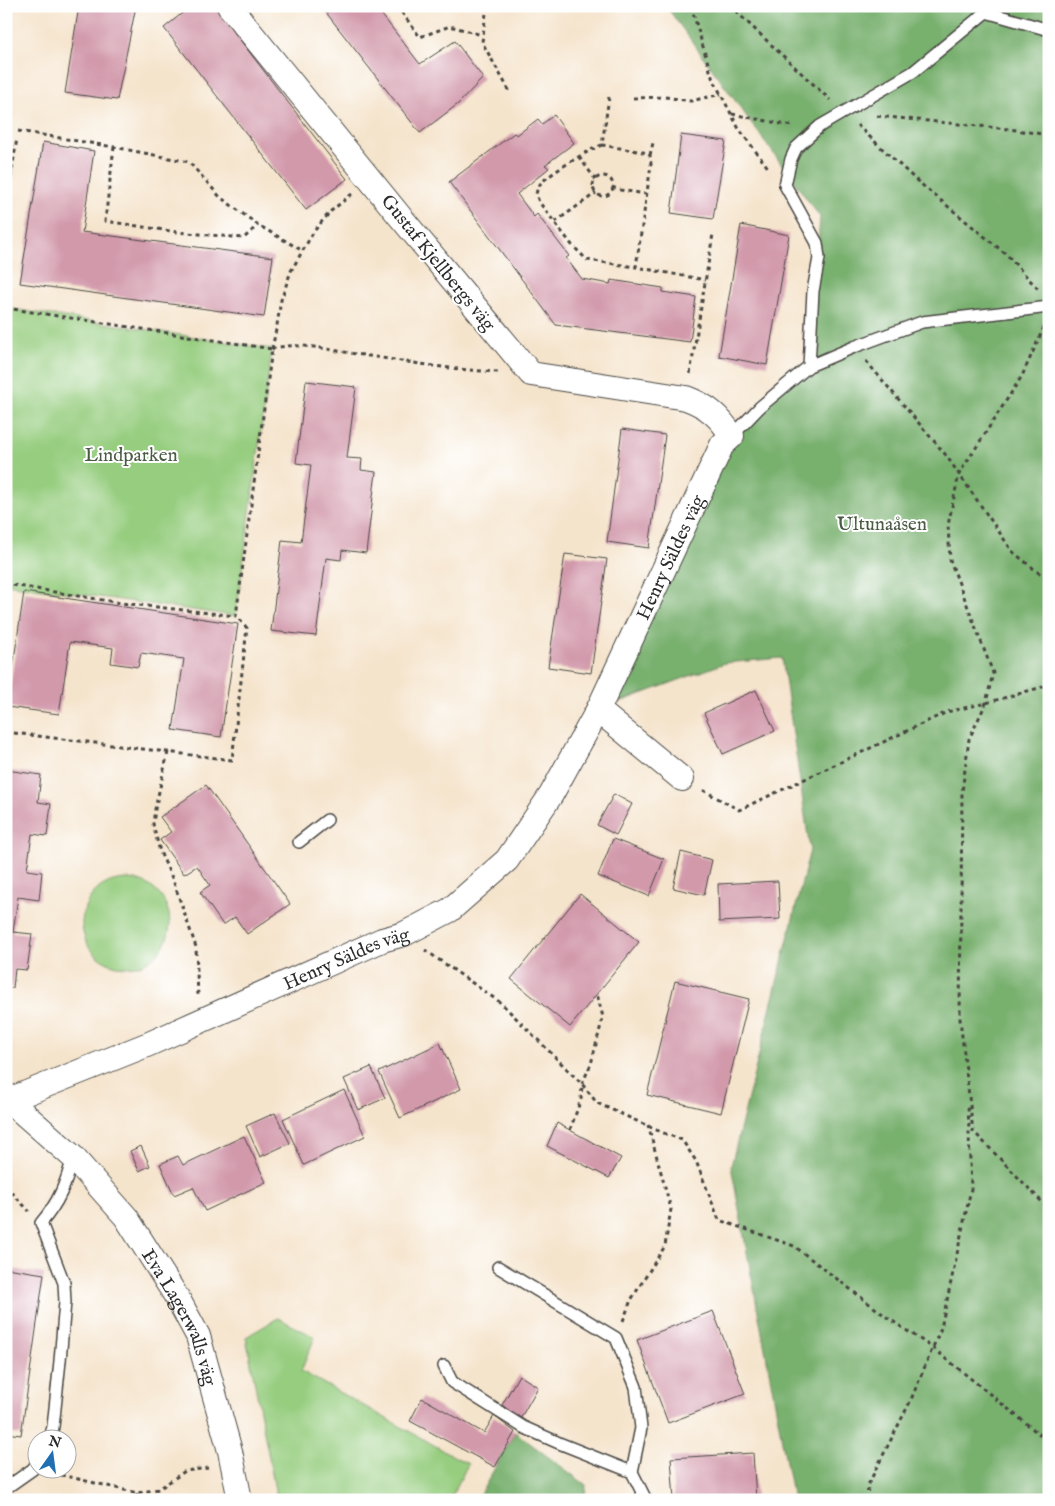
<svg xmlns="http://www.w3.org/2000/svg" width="1055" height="1506" font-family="'IM FELL English',serif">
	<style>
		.green { fill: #96cd7f; stroke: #607c55 }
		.forest { fill: #78b06e; stroke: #526e4c }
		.building { fill: #d299ab }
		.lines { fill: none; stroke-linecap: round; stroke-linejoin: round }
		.lane-casing { stroke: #494743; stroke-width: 14 }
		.street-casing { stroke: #494743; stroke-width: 26 }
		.path { stroke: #494743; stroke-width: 3; stroke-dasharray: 4 4; stroke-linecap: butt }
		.lane { stroke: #fff; stroke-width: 11 }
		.street { stroke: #fff; stroke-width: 24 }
		.labels { text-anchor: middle; stroke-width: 4; stroke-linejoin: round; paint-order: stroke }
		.street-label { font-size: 19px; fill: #2b2b2b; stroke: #fff }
		.park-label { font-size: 19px; fill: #4b5c44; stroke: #fff }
	</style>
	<rect width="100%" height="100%" fill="#fff"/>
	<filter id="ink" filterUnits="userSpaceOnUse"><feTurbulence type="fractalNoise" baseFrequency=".02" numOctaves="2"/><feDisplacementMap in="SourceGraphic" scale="10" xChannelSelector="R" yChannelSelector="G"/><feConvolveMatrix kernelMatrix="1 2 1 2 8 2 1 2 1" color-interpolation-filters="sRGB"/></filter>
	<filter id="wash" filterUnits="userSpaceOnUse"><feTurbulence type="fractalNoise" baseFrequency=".0096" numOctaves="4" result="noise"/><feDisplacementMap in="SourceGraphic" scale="20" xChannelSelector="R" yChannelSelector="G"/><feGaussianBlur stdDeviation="1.12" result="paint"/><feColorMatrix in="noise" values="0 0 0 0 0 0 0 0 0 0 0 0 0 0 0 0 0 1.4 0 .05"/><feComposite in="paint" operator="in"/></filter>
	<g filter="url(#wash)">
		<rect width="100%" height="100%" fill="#f5e4cc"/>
		<!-- green -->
		<path class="green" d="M6 164 13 165 6 208Z
			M6 308 272 349 236 616 6 584Z
			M82 923a44 44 0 1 1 88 0a44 44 0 1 1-88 0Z
			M278 1318 315 1337 301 1371 468 1464 450 1500H277L246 1337Z"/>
		<!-- forest -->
		<path class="forest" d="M666 6H1049V1500H793L731 1166 810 850 782 658 725 663 598 710 722 445 809 366 820 217Z
			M515 1432 586 1485 585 1500H477Z"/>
		<g id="blocks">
			<!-- building -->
			<path class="building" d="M79 6H136L117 100 65 93Z
				M191 6H214L347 179 306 210 164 28Z
				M321 6H375L420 64 455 41 483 78 458 104 420 133Z
				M554 115 574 143 545 165 549 168 517 194 534 217 537 214 569 256 566 258 582 279 610 284 611 280 663 288V292L696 297 690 342 556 325 449 182 514 133 517 135 538 119 542 124Z
				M681 135 726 141 713 219 671 213Z
				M43 142 94 151 82 232 273 257 264 317 20 283Z
				M741 225 789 235 767 365 719 356Z
				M306 381 356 387 347 458 362 459 361 470 376 472 366 553 342 550 341 560 326 558 316 636 271 631 282 540 301 542 311 465 296 463Z
				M622 429 665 435 649 548 607 542Z
				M565 554 607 559 591 673 548 667Z
				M24 592 238 624 221 737 173 730 184 659 141 653 138 667 125 665 111 663 113 648 70 642 59 714 7 707Z
				M756 690 775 731 723 754 704 713Z
				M6 770 41 775 38 802 51 804 47 836 32 834 27 870 42 872 39 900 18 897 13 932 32 934 27 970 15 969 13 988H6Z
				M206 785 290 904 247 934 235 917 223 925 200 892 210 885 197 866 184 874 160 840 171 832 160 817Z
				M614 794 632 804 616 835 597 825Z
				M613 839 664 859 649 896 598 876Z
				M681 852 712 860 704 895 673 888Z
				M778 881 780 919 719 922 718 884Z
				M580 894 639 942 570 1027 511 979Z
				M675 981 749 999 721 1113 647 1095Z
				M440 1043 461 1089 400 1118 379 1072Z
				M371 1067 385 1098 358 1110 344 1079Z
				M344 1090 365 1136 304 1165 283 1119Z
				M275 1113 290 1143 260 1157 246 1126Z
				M557 1123 621 1158 609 1178 547 1146Z
				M244 1136 266 1182 205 1211 193 1187 174 1195 160 1164 178 1156 183 1165Z
				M141 1146 150 1166 139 1171 130 1151Z
				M6 1268 44 1274 21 1435 6 1433Z
				M713 1311 745 1394 668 1423 637 1340Z
				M519 1375 538 1387 520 1419 502 1405Z
				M422 1398 484 1433 494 1416 515 1432 495 1467 410 1421Z
				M753 1453 756 1500H674L671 1458Z"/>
		</g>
	</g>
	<g filter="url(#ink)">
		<use href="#blocks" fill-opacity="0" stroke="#494743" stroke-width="1"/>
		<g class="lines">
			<!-- lane casing -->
			<g class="lane-casing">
				<path id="lane" d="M809 366 813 291 819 258 817 243 785 185 791 159 796 148 820 126 913 72 986 12 1049 30
					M732 436 760 407 809 366 854 347 922 322 1049 307
					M299 842 327 820
					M498 1267 616 1338 636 1387 641 1428 632 1472
					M444 1366 452 1382 523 1427 559 1443 632 1472 646 1500
					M50 1438 53 1427 60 1361 65 1302 64 1283 41 1223C59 1202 66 1184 73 1157
					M6 1488 33 1469 38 1461"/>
			</g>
			<!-- street casing -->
			<g class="street-casing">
				<g id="street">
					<path d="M598 710 682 779"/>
					<path id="s1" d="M6 1098 73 1157 126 1217 178 1299 198 1336 230 1451 240 1500"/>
					<path id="s2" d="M9 1100 149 1044 382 940 404 934 450 910 507 860 551 795 598 710 722 445 732 436C720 417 708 406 686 398L531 374 398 214 229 6"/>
				</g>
			</g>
			<!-- path -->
			<path class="path" d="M397 6 420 37 450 26 482 35
				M487 6 482 42 510 92
				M691 6 712 77 739 129 769 169
				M730 6 830 100
				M609 97 602 145 643 152 650 155 651 165 636 267 705 280
				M633 98 665 97 691 101 721 94
				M732 114 792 126
				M877 116 1009 129 1049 135
				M857 125 916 180 1007 255 1039 290
				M18 131 114 147 189 162 220 197 258 225 303 251
				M602 145C588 150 551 173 541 183 538 187 537 190 536 194L539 202 572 245 587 260 636 267
				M114 147 105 221 177 232 244 238 258 225
				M650 155 653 143
				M579 157 596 180
				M593 186a10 10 0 1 1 20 0a10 10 0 1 1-20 0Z
				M612 187 620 190 646 194
				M6 209 17 138
				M555 222 596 193
				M6 308 272 349 236 616 121 603 6 584
				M1044 327 1022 376 959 474 948 525 950 560 993 673 986 703 969 739 962 792 960 1019 973 1131 1046 1206 1049 1218
				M272 349C296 341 330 350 356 354 403 361 450 370 498 372
				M272 349 277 325 281 300 291 271 314 231 331 211 352 194
				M866 361 945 454 1013 552 1049 581
				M690 374 713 234
				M6 732 232 760 247 628 236 616
				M168 752 155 809 153 824 160 852 173 880 196 947 198 997
				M703 790 739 810 947 712 986 703 1049 685
				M425 950 501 1003 582 1084 597 1103 661 1132 682 1140 696 1161 719 1220 794 1246 888 1318 933 1348 1049 1442
				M570 1130 581 1099 582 1084 591 1064 603 1017 597 994
				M6 1186 29 1211
				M623 1321 631 1300 665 1246 671 1209 648 1125
				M53 1473 137 1493 159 1489 185 1471 208 1468
				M137 1493V1500
				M867 1500 868 1485 910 1402 941 1328 971 1189 968 1105"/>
			<!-- lane -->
			<use href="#lane" class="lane"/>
			<!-- street -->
			<use href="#street" class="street"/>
		</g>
	</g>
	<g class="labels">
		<!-- street labels -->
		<g class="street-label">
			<text transform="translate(439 262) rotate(51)" y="7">Gustaf Kjellbergs väg</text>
			<text dy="7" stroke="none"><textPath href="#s2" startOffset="901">Henry Säldes väg</textPath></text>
			<text dy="7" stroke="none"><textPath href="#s2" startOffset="366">Henry Säldes väg</textPath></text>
			<text dy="7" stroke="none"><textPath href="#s1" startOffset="284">Eva Lagerwalls väg</textPath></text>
		</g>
		<!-- park labels -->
		<g class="park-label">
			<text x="131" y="461">Lindparken</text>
			<text x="882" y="530">Ultunaåsen</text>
		</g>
	</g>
	<!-- margin -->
	<rect width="1055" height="1506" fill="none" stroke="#fff" stroke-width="25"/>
	<!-- north arrow -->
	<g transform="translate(52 1454) rotate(14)"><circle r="24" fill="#ffffff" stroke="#aaaaaa"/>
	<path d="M0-4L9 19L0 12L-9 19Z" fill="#1f6fb2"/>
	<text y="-8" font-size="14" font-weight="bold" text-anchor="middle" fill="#2b2b2b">N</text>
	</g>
</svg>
